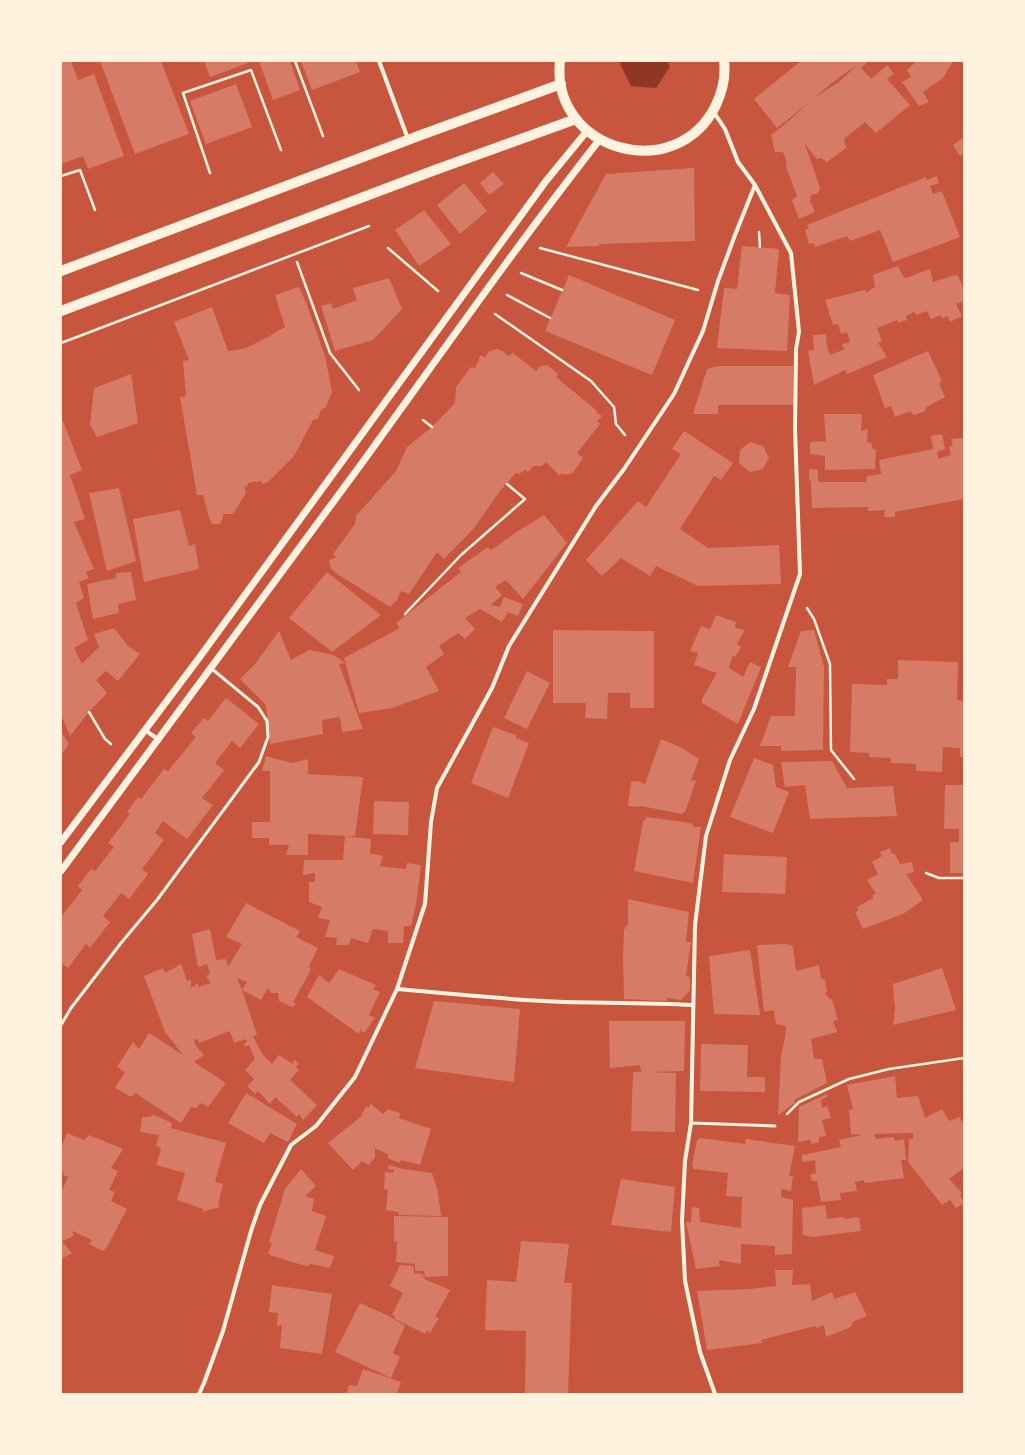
<svg xmlns="http://www.w3.org/2000/svg" width="1025" height="1455" font-family="Signika,sans-serif">
	<style>
		.water { fill: #8f3625 }
		.building { fill: #d67c66; fill-rule: evenodd }
		.lines { fill: none; stroke-linecap: round; stroke-linejoin: round }
		.path { stroke: #fff3e0; stroke-width: 2.5 }
		.service { stroke: #fff3e0; stroke-width: 3 }
		.minor { stroke: #fff3e0; stroke-width: 4 }
		.tertiary { stroke: #fff3e0; stroke-width: 7 }
		.primary { stroke: #fff3e0; stroke-width: 10 }
	</style>
	<rect width="100%" height="100%" fill="#c8553d"/>
	<!-- water -->
	<path class="water" d="M622 61H667L670 67 656 88 631 86 620 64Z"/>
	<!-- building -->
	<path class="building" d="M64 61H71L78 80 94 74 124 156 88 169 83 156 61 164V62Z
		M100 61H161L189 134 135 154Z
		M204 61H253L210 77Z
		M259 61H290L300 90 273 100Z
		M301 61H356L360 72 312 90Z
		M801 61H869L861 68 871 79 887 65 894 74 887 79 910 105 876 133 865 122 844 139 846 148 827 162 821 158 817 159 805 144 820 188 818 193 811 195 810 201 815 212 799 219 792 200 797 196 786 166 787 163 783 152H775L771 135 784 125 811 101 777 128 754 99ZM857 65 839 82 815 97 837 79Z
		M917 61 925 62 926 61H953L943 78 923 92 929 102 919 106 902 82 911 77 907 70Z
		M236 84 252 127 206 144 190 101Z
		M964 137V153L960 156 953 145Z
		M694 168 695 241 599 244V246L566 247 606 174Z
		M493 172 504 184 489 195 480 183Z
		M937 176 939 183 930 186 933 194 942 191 960 237 893 262 880 230 850 241 847 236 815 247 814 243 809 244 805 230 809 228 807 225 926 177 927 180Z
		M464 183 487 211 460 234 437 205Z
		M424 210 451 244 419 266 395 230Z
		M742 246 779 249 775 293 790 295 787 351 717 348 724 288 737 289Z
		M898 266 903 276 906 278 930 269 933 282 955 275 958 276 964 289V301L956 304 962 316 950 322 948 316 942 318 941 315 931 319 927 311 916 315 914 312 906 316 907 320 898 323 897 320 877 328 882 341 878 343 887 357 847 374 845 370 814 385 808 351 814 350 813 335 826 334 827 347 830 355 845 349 841 345 850 342 847 332 841 334 838 324 833 325 825 300 865 290 866 293 875 287 873 275Z
		M569 275 675 320 652 375 545 331Z
		M389 278 402 309 373 340 335 351 321 306 331 303 333 309 357 300 353 288Z
		M299 287 307 305 325 356 332 392 326 407 321 410 318 419 313 420 294 456 268 482 263 484 261 481 248 483 247 487 244 486 246 493 233 514H223V518L220 524H212L209 518 203 495H197L180 397 186 396 183 361 189 360 174 322 212 307 228 351 244 349 266 338 285 327 275 295Z
		M497 349 503 351 508 356 513 353 536 371 540 366 547 365 558 374 556 377 596 410 597 413 602 416 597 421 600 424 577 453 583 458 573 473 564 475 561 473 560 476 546 462 542 466H533L528 472 525 470 519 474 516 473 500 491 474 528 444 559 437 552 409 594 401 591 397 600 390 607 339 575 331 569 329 560 336 557 333 554 355 524 356 516 396 471 407 447 432 427 455 403 456 387 471 367 475 368 481 355 485 358 489 351Z
		M928 351 942 381 939 383 945 397 926 407 925 411 915 415 912 414 911 411 895 417 891 406 885 408 873 375Z
		M718 366H793V405H718V414H693L707 369Z
		M131 374 138 423 97 437 90 425 94 388Z
		M824 414H862L861 431 868 429 867 442 872 444V448L876 450 875 469 825 470V456L810 454V442L826 441Z
		M63 421 82 470 70 475 85 519 74 522 94 569 86 572 89 578 79 582 84 598 76 603 88 640 74 648 82 664 99 647 94 634 114 628 128 646 140 654 118 681 106 671 96 680 107 693 89 712 70 736 61 715V422Z
		M684 431 733 463 721 480 714 476 680 529 708 548 779 545 781 584 698 586 656 566 650 576 621 558 602 576 586 560 638 501 646 507 681 454 672 449Z
		M942 434 945 449 937 452 938 459 951 455 949 447 953 446 951 439 964 438V499L895 512V517H884L885 510 867 511 869 507 812 508 811 482 809 479V469L818 470V482H866L867 476 881 474 879 460 933 449 931 436Z
		M750 442 763 446 769 458 763 469 750 472 739 463 740 450Z
		M119 488 136 561 107 571 89 493Z
		M180 510 189 546 195 544 199 569 144 582 133 519Z
		M544 515 567 543 523 599 506 580 495 587 502 595 491 605 500 607 504 597 523 604 518 616 508 612 502 622 480 609 465 618 475 629 465 639 458 633 439 646 444 654 426 667 439 691 392 708 359 713 344 658 400 628 396 623 461 572 458 568 488 547 491 550 518 531Z
		M131 572 136 600 118 604 119 613 93 619 87 584 116 578V573Z
		M327 572 381 615 332 652 289 618Z
		M716 615 736 622 735 628 745 630 737 644 741 647 735 657 733 655 729 668 743 677 750 662 761 667 738 724 702 703V699L717 673 694 665 698 653 690 651 701 626 710 629Z
		M553 630 654 631V708H630V693H608L607 719 585 718 586 703H553Z
		M814 630 824 667 823 750 781 751V746H760L771 716H795L796 667H788L801 631Z
		M279 631 291 660 309 650 334 655 345 663 339 664 363 729 342 732 340 717 322 720 323 734 270 744 266 705 240 679 256 663Z
		M898 660 958 662 957 700 964 701V757H960V748L943 747 942 772 916 771V764L891 763V758L869 757V753L850 752 852 684 887 685V679H898Z
		M527 671 550 683 527 729 504 718Z
		M226 698 259 724 240 748 232 741 215 763 224 770 202 798 213 805 187 839 163 821 155 833 164 840 142 869 148 874 129 899 121 893 103 916 110 922 90 948 86 944 68 968 61 963V917L82 890 78 886 91 869 95 871 114 847 108 843 130 814 127 812 138 797 141 799 164 769 168 771 196 737 191 733 204 718 208 721Z
		M493 727 516 735V738L529 743 508 798 471 783Z
		M61 732 69 744 61 755Z
		M661 739 682 748 699 759 691 781 696 780 686 810 682 814 641 806 636 807 628 806 631 782 638 781 645 784Z
		M266 756 292 763 308 759V774L363 777 355 836H345L371 839 370 853 383 856 380 866 406 869 407 863 421 865 416 904 411 926H404L403 943H388V931L373 929 368 943 351 938 349 945H336L337 938 325 937 330 920 318 918 322 907 309 902V882H315V873L303 875 304 860H343L345 836 308 834V855H286L289 845H269V838H252V822H270V771H262Z
		M754 758 773 765 776 787 789 792 773 833 730 817Z
		M832 761 847 788 893 786 897 816 810 819 805 785 785 787 781 762Z
		M945 785H964V873H950V842H959V829H944Z
		M374 801 409 802 408 835 373 834Z
		M647 817 691 823 694 827H701L693 883 634 871 643 822Z
		M890 848 891 853 895 854 900 864 912 862 914 872 906 874 923 900 903 914 863 929 855 912 858 911 857 907 873 898 872 895 876 894 867 880 878 874 872 862 882 856 880 852Z
		M724 854 787 857 785 894 722 892Z
		M628 899 689 912 686 942H691L686 976 690 977V990L681 1000 667 998V1001L624 999 623 957 624 930 628 924Z
		M246 903 300 931 296 937 318 948 309 966 311 970 293 1002 296 1004 292 1007 279 1001 278 993H271L268 988 261 1000 242 990 257 1035 253 1036 263 1055 272 1064 279 1055 293 1064 294 1059 299 1064 296 1067 299 1070 290 1080 317 1105 303 1120 299 1114 297 1117 275 1097 270 1104 258 1091 255 1094 247 1086 254 1079 245 1070 255 1059 249 1045 245 1047 244 1043H247L246 1039 234 1043 230 1031 199 1043 198 1039 194 1040 196 1046 204 1055 194 1062 226 1083 208 1107 201 1103 196 1108 191 1107 181 1123 135 1093 131 1097 115 1088 125 1072 117 1067 133 1042 139 1049 149 1033 183 1055 165 1032 144 976 163 968 165 973 181 964 187 981 191 980V988L198 983V987L211 983 206 976 210 974 207 964 198 967 192 934 210 929 216 960 226 959 228 967 242 944 226 937ZM237 978 247 982 242 990Z
		M787 944 793 946 796 971 819 965 821 979 825 980 827 991 825 993 830 999H832L838 1020 833 1021 837 1032 811 1039 814 1059H822L827 1083 794 1100 795 1103 778 1115 781 1055 785 1038 786 1026 776 1024 774 1010 764 1012 757 945Z
		M750 950 760 1015 714 1014 709 956Z
		M942 968 956 1010 893 1025 895 1008 893 984Z
		M339 969 376 985 373 989 380 992 369 1015 375 1018 364 1033 360 1030 359 1034 307 997 319 975 329 983Z
		M434 1001 520 1009 514 1082 415 1068Z
		M609 1021H685L684 1071 649 1072 676 1073 675 1132 631 1131 633 1072H641L640 1065 610 1068Z
		M701 1044 748 1045 747 1077H765V1092L700 1091Z
		M895 1076 897 1098 918 1096 925 1118 942 1109 949 1121 959 1117 964 1124V1168L949 1179 962 1193 960 1195 964 1203 956 1208 950 1200 942 1205 908 1162 909 1139H913V1133L874 1134 876 1139 894 1137 895 1141 904 1139 906 1160H901L904 1178 865 1183 863 1180 855 1182 857 1191 840 1193 841 1200 821 1202 817 1181H812L810 1175 816 1173 815 1160 802 1162V1155L841 1147 839 1140 862 1135 851 1134 849 1110 853 1109 847 1085Z
		M246 1093 297 1124 288 1142 270 1133 264 1143 228 1123Z
		M827 1094V1097L821 1100 822 1108 827 1106 831 1118 822 1120 826 1136 819 1137V1142L811 1144V1140L798 1142 799 1107Z
		M371 1104 383 1114 388 1109 400 1113 399 1118 431 1129 420 1165 401 1160 400 1163 387 1158 389 1155 375 1148V1157L369 1165 362 1161 353 1170 328 1143 363 1115 361 1114 367 1106 368 1108Z
		M152 1114 172 1123 171 1128 226 1143 215 1182 223 1184 218 1205 220 1207 202 1212 204 1209 177 1200 185 1173 156 1165 161 1149 156 1146 159 1135 140 1132 142 1117H151Z
		M67 1133 84 1140 89 1135 123 1149 111 1168 118 1171 109 1190 115 1192 111 1201 127 1209 107 1247 103 1251 89 1244 92 1240 72 1231 74 1236 62 1241 72 1253 61 1259V1193L68 1177 63 1175 64 1172 61 1171V1148Z
		M701 1138 745 1144 746 1139 795 1146 789 1176H793L791 1191 781 1189V1197L793 1200 792 1254 775 1255V1246L741 1244V1264L719 1260 720 1266 696 1269 686 1222H691L692 1207 699 1208 700 1222 741 1228 742 1197 726 1196 728 1173 694 1169 692 1166 697 1140Z
		M389 1165 403 1169 432 1173 438 1192 441 1216 399 1215 398 1212 386 1210 388 1190 384 1189 385 1172 393 1173 394 1170 388 1169Z
		M301 1169 316 1186 305 1196 314 1199 312 1211 326 1216 315 1250 334 1256 330 1268 311 1264 307 1266 302 1265 270 1255 268 1253 272 1244 269 1242 285 1189Z
		M621 1179 675 1187 671 1232 611 1225Z
		M825 1205 827 1219 843 1217 846 1219 859 1217 861 1231 813 1237 803 1235 802 1208Z
		M394 1216 448 1217V1276L425 1277 424 1271H415V1264L396 1262 397 1241 394 1242Z
		M521 1241 569 1244 564 1283H572L568 1394H525L526 1331 485 1330 487 1280 516 1282Z
		M400 1265 413 1266 414 1273 423 1274 424 1279 450 1290 435 1317 439 1318 430 1333 427 1330 425 1334 395 1319V1316L392 1315 403 1293 390 1286Z
		M775 1270H793L792 1285 810 1284 812 1301 832 1292 834 1299 855 1292 867 1316 853 1322 851 1327 826 1337 824 1325 817 1328 815 1326 761 1340 762 1343 707 1350 697 1291 750 1289 776 1286Z
		M272 1285 332 1294 322 1354 280 1348 282 1325 277 1326 278 1313 269 1312Z
		M360 1303 389 1316 405 1326 393 1353 400 1357 391 1378 335 1352Z
		M363 1369 401 1382 397 1393 399 1394H347L349 1385 357 1386Z"/>
	<g class="lines">
		<!-- path -->
		<path class="path" d="M295 61 323 136
			M210 173 183 93 251 70 281 150
			M61 176 80 170 95 210
			M759 232 760 247
			M388 248 438 291
			M540 248 698 290
			M297 262 330 353 359 390
			M521 273 562 290
			M507 295 550 318
			M495 314 591 381 614 407 616 424 625 435
			M61 343 369 226
			M423 420 432 427
			M807 608 814 619 830 664 831 750 854 779
			M405 614 461 555 525 499 507 484
			M89 712 105 739 111 744
			M926 873 939 878H964
			M787 1114 799 1102 849 1079 889 1069 964 1058"/>
		<!-- service -->
		<path class="service" d="M61 1025 71 1008 121 943 157 900 259 762 268 737 267 721 258 707 212 669
			M691 1123 775 1126"/>
		<!-- minor -->
		<path class="minor" d="M379 61 408 139
			M713 111 725 129 738 162 755 185 791 253 799 332 796 349 795 429 800 574 754 709 730 760 706 836 695 925 691 1123 685 1161 682 1221 685 1281 700 1352 715 1394
			M145 730 159 740
			M397 989C453 994 509 1000 565 1002 608 1003 650 1003 693 1005
			M199 1394 204 1383 223 1331 251 1231 260 1205 291 1145 316 1126 355 1077 397 989 425 904 431 822 437 788 492 688 509 646 596 506 624 469 674 394 703 331 718 281 735 235 755 185"/>
		<!-- tertiary -->
		<path class="tertiary" d="M61 842 199 658 546 181 587 131
			M61 871C162 736 262 600 362 463 440 355 517 245 600 139"/>
		<!-- primary -->
		<path class="primary" d="M560 61C550 150 676 187 716 105 722 92 726 76 724 61
			M61 271 421 135 561 84
			M61 311 435 170 576 119"/>
	</g>
	<!-- border -->
	<rect width="1025" height="1455" fill="none" stroke="#fff3e0" stroke-width="124"/>
</svg>
